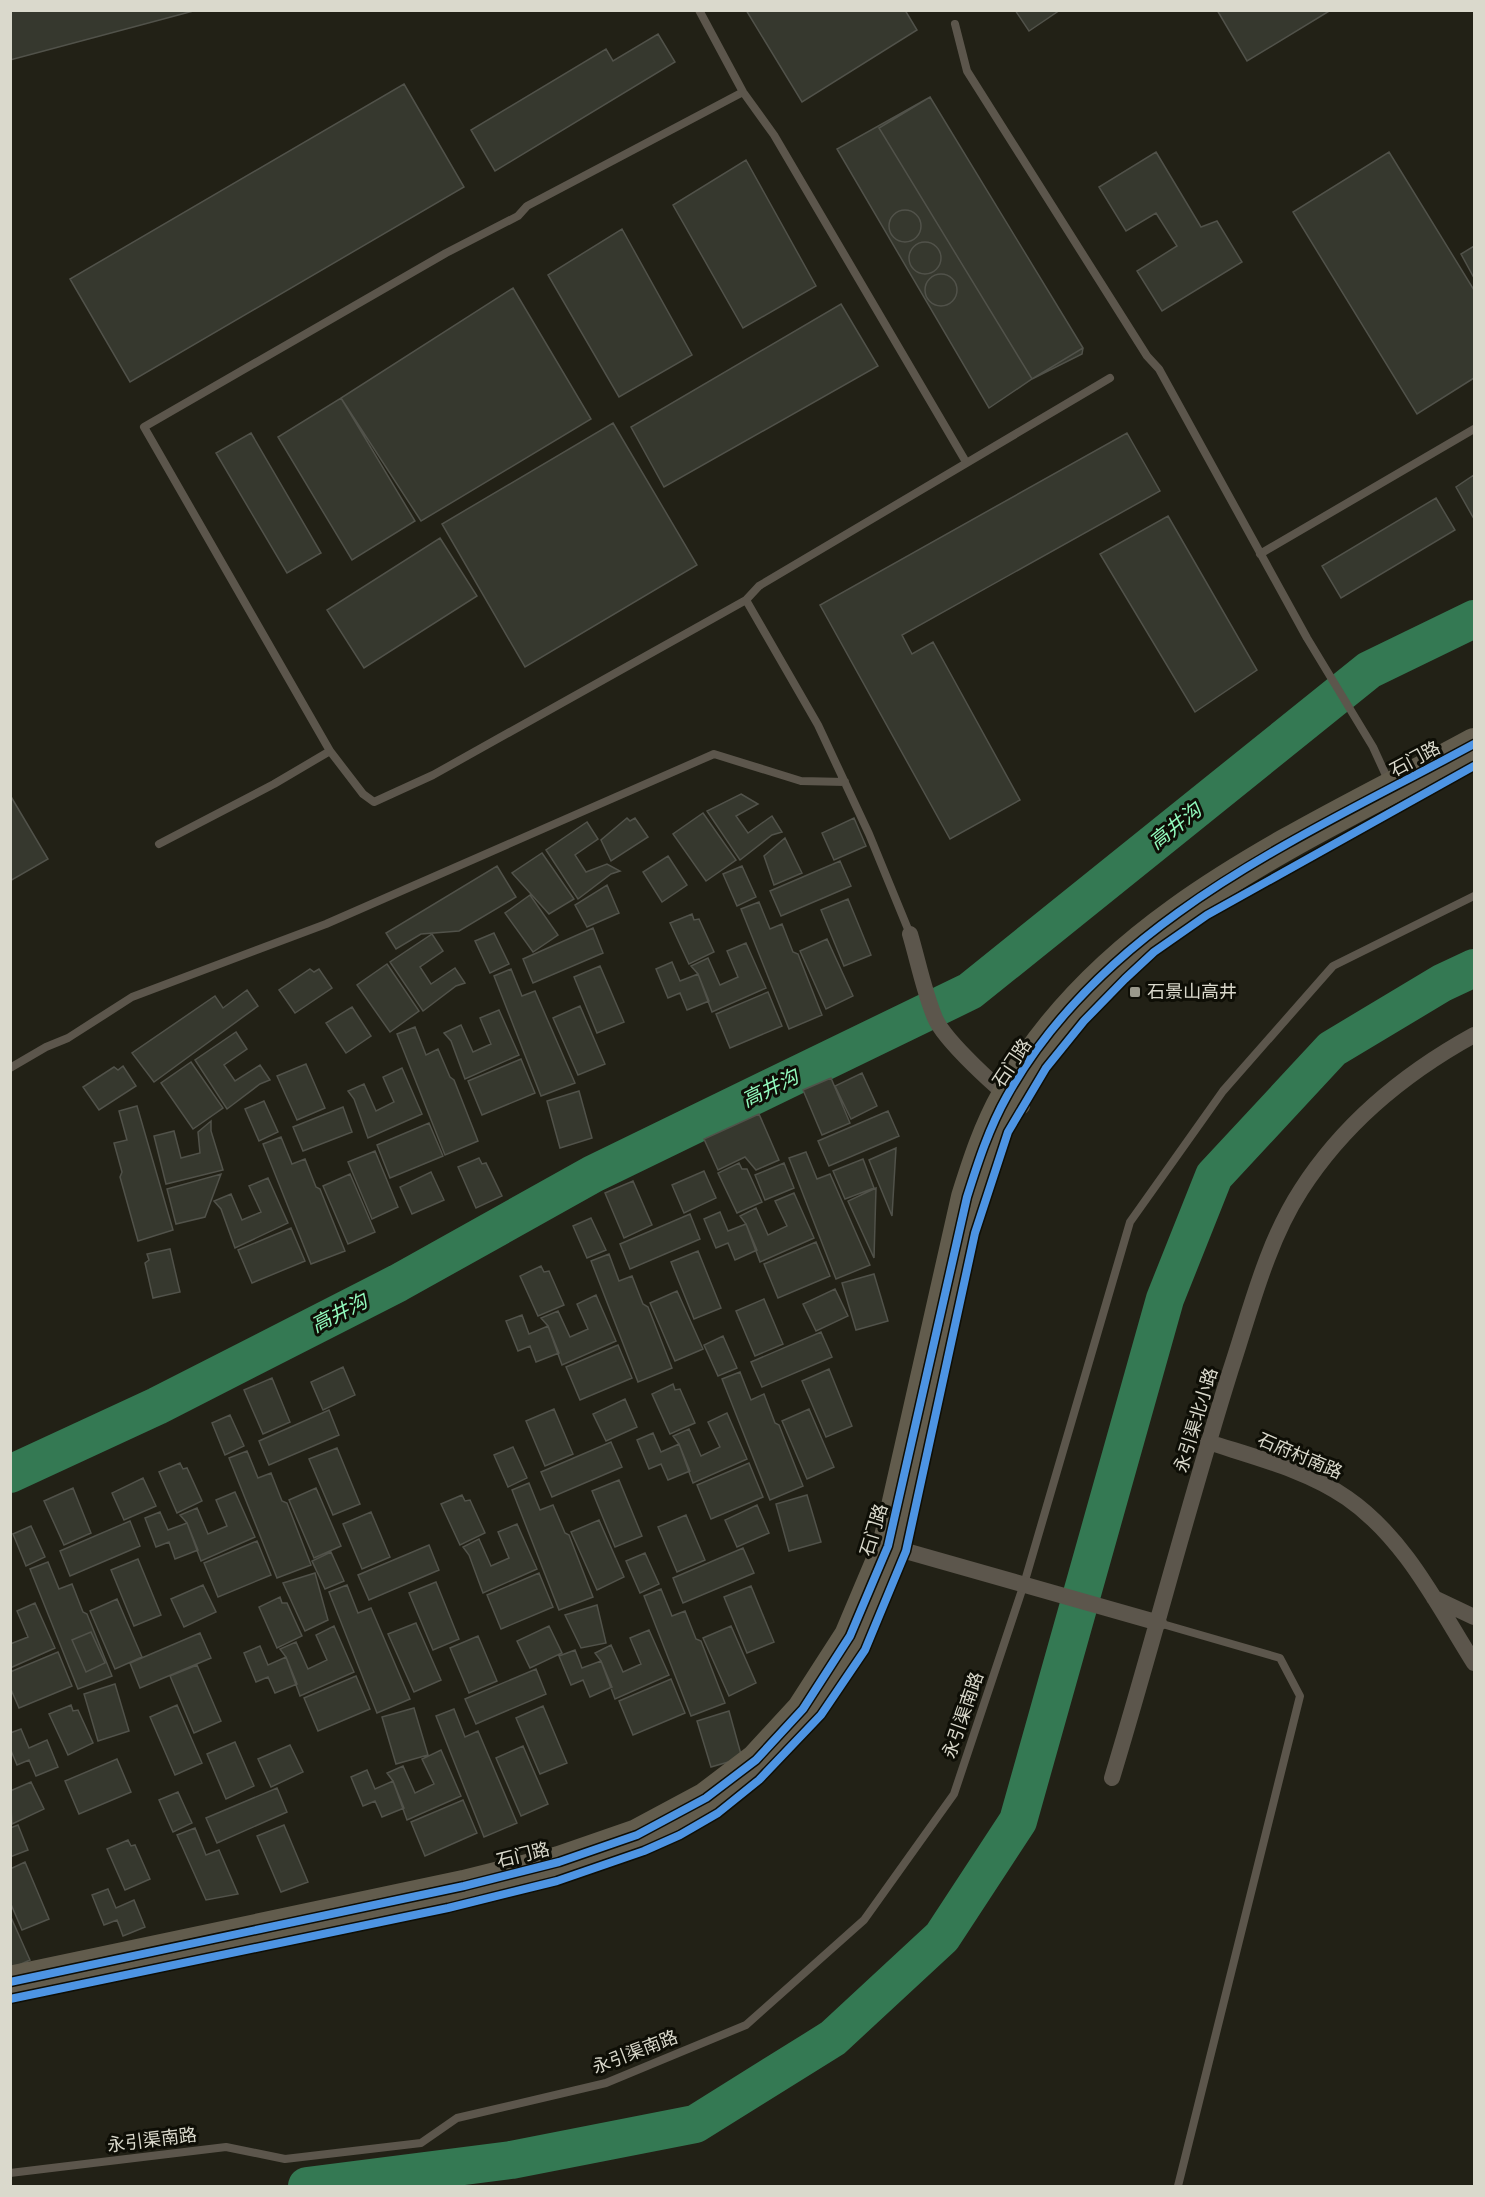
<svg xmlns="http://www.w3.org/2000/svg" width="1485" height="2197" font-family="'Varela Round','Noto Sans SC',sans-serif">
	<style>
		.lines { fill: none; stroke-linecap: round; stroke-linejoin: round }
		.river { stroke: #347953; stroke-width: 38 }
		.building { fill: #36382e; stroke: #51524a; stroke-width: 1.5 }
		.lane { stroke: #5c564c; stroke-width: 8 }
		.street { stroke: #5c564c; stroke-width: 16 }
		.highway { stroke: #625c4d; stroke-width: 32 }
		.cycleway-casing { stroke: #0e0e06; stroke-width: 11 }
		.cycleway { stroke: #4d94e3; stroke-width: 8 }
		.poi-dot { fill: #9a998c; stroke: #0e0e06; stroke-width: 2 }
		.labels { text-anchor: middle; stroke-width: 6; stroke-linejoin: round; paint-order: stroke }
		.street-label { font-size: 18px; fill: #dad9cc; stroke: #0e0e06 }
		.poi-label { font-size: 18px; fill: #dad9cc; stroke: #0e0e06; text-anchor: start }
		.water-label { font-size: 20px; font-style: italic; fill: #92fabd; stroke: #0e0e06 }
	</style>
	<rect width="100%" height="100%" fill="#222116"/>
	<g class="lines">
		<!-- river -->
		<path class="river" d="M10 1474 157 1406 398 1283 593 1174 970 991 1369 670 1474 619
			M307 2186 511 2160 695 2124 833 2038 942 1937 1018 1821 1165 1299 1214 1176 1332 1049 1442 983 1474 968"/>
	</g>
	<!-- building -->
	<path class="building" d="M10 10H197L10 60Z
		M746 10H905L917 30 802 102Z
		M1015 10H1060L1029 31Z
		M1217 10H1331L1247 61Z
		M658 34 675 62 495 171 471 130 606 49 613 61Z
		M404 84 464 187 130 382 70 279Z
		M930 97 1083 348 1082 354 1032 379 989 408 837 149Z
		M930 97 1083 348 1032 379 879 128Z
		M1156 152 1201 227 1217 221 1242 262 1162 311 1137 271 1177 246 1156 213 1126 231 1099 187Z
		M1389 152 1474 290V378L1417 414 1293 212Z
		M746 160 816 286 743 328 673 205Z
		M889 226a16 16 0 1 1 32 0a16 16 0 1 1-32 0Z
		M622 229 692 355 619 397 548 275Z
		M909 258a16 16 0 1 1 32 0a16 16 0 1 1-32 0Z
		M1474 246V278L1461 254Z
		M925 290a16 16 0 1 1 32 0a16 16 0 1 1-32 0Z
		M513 288 591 419 421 521 341 398Z
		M841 304 878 366 664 487 631 427Z
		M341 398 415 521 352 560 278 437Z
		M613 423 697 565 525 667 442 524Z
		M251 433 321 553 287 573 216 453Z
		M1127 433 1160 491 902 635 912 654 933 642 1020 800 950 839 820 605Z
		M1474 475V519L1456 487Z
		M1436 498 1455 530 1341 598 1322 566Z
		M1168 516 1257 670 1195 712 1100 554Z
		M440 538 477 596 364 668 327 610Z
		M741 794 758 804 736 816 748 833 772 816 782 832 772 835 740 860 707 811Z
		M10 795 48 859 10 881Z
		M703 813 736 860 706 881 673 834Z
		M627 818 630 821 635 818 648 837 611 861 601 840Z
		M854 818 866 846 834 860 822 833Z
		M587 822 598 839 575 855 586 872 607 864 620 871 611 874 578 899 546 850Z
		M785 838 802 873 774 885 764 856Z
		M542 853 574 899 549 914 512 873Z
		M668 856 687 885 662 902 643 872Z
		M840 861 851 886 781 916 770 891Z
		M497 866 516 897 459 931 421 934 396 949 386 933Z
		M742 866 756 897 737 906 723 874Z
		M607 885 619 913 587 927 575 905Z
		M530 895 558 935 533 952 505 913Z
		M848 899 871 955 844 966 821 910Z
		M759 902 770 929 782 924 793 952 798 954 822 1015 789 1029 741 909Z
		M692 914 694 920 699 919 714 952 689 964 670 923Z
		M593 928 603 953 533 983 523 959Z
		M494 933 509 964 490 973 475 941Z
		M432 934 443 951 420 967 431 984 455 968 465 983 456 986 423 1011 390 962Z
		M827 939 853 996 826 1009 800 951Z
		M746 943 766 988 712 1012 698 974 691 966 708 958 720 985 738 977 727 951Z
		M672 962 680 981 698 974 709 1001 687 1010 680 993 668 998 656 969Z
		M387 964 419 1011 390 1032 357 985Z
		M600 966 624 1022 597 1033 574 977Z
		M310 969 314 972 319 969 332 988 295 1013 279 990Z
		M511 969 522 996 535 991 575 1083 541 1096 494 976Z
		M247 990 258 1006 154 1082 132 1053 215 996 223 1008Z
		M768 992 782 1026 730 1048 716 1014Z
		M580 1006 605 1064 578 1075 553 1018Z
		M352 1007 371 1036 346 1053 326 1023Z
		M499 1010 519 1055 465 1079 451 1041 444 1033 461 1025 473 1052 491 1044 480 1018Z
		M415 1027 426 1055 438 1049 450 1077 454 1080 478 1141 445 1155 397 1034Z
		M236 1032 247 1049 224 1065 235 1081 260 1065 270 1080 260 1084 227 1109 195 1060Z
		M521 1059 535 1093 482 1115 468 1081Z
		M191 1062 223 1108 193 1129 161 1083Z
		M306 1064 325 1108 297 1120 277 1076Z
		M123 1066 136 1086 99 1110 83 1087 114 1067 118 1070Z
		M402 1068 422 1114 368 1138 354 1099 348 1091 364 1084 376 1111 394 1102 383 1077Z
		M862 1073 877 1106 851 1119 835 1086Z
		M831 1078 850 1123 822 1135 803 1090Z
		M579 1091 592 1138 560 1148 547 1101Z
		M264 1101 278 1132 259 1141 245 1109Z
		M137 1106 173 1230 138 1241 120 1177 122 1172 114 1143 127 1140 119 1111Z
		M343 1107 352 1132 303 1151 293 1127Z
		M888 1111 899 1136 829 1166 818 1141Z
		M759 1114 779 1160 756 1170 745 1157 718 1170 704 1139Z
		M211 1121V1131L223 1170 166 1184 154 1136 174 1131 181 1158 200 1153 198 1132Z
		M429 1123 443 1156 390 1178 377 1145Z
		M281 1137 292 1164 305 1159 316 1187 320 1189 345 1251 311 1264 263 1144Z
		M896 1148 892 1216 869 1160Z
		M375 1151 398 1207 372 1219 348 1162Z
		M806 1152 817 1179 830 1174 870 1265 836 1279 789 1158Z
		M479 1158 482 1164 486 1163 502 1196 476 1208 458 1167Z
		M863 1159 874 1188 845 1199 833 1171Z
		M739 1163 742 1169H747L762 1202 737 1213 718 1173Z
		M784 1163 794 1188 765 1200 755 1175Z
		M704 1171 716 1198 684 1213 672 1185Z
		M431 1172 444 1200 412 1214 400 1187Z
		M221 1174 205 1217 176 1224 167 1189Z
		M350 1174 375 1232 348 1244 323 1186Z
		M268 1178 288 1223 235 1248 221 1209 214 1201 231 1194 242 1220 261 1212 249 1186Z
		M633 1181 652 1225 624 1238 605 1193Z
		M876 1188 874 1258 848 1201Z
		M794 1193 814 1238 760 1262 746 1224 740 1216 756 1208 768 1235 787 1226 775 1201Z
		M720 1212 728 1231 746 1224 757 1250 735 1260 728 1243 716 1248 704 1219Z
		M690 1214 700 1239 630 1269 620 1244Z
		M591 1218 606 1250 587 1258 573 1226Z
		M291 1228 305 1261 252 1283 238 1250Z
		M816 1242 830 1276 778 1298 764 1264Z
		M170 1249 180 1292 153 1298 145 1263 149 1260 147 1254Z
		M698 1251 721 1308 694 1319 671 1262Z
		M609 1254 619 1281 632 1276 643 1304 648 1307 672 1368 638 1382 591 1261Z
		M541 1266 544 1272 549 1271 564 1305 538 1316 520 1276Z
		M874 1274 888 1321 856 1330 842 1283Z
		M835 1289 848 1316 816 1331 803 1304Z
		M677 1291 703 1349 675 1361 650 1303Z
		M596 1295 616 1341 562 1365 548 1326 541 1318 558 1311 570 1337 588 1329 577 1304Z
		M764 1299 783 1344 755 1356 736 1311Z
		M522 1315 529 1334 548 1326 559 1353 536 1362 530 1346 518 1351 506 1321Z
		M821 1332 832 1357 762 1387 751 1362Z
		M723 1336 737 1368 718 1376 704 1345Z
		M618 1345 632 1378 580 1400 566 1367Z
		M343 1367 355 1395 323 1410 311 1382Z
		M829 1369 852 1426 826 1437 802 1381Z
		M740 1372 751 1400 764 1394 775 1423 779 1425 803 1486 770 1500 722 1379Z
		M272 1378 290 1422 263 1434 244 1390Z
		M673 1384 675 1390 680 1389 695 1423 670 1434 652 1394Z
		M625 1399 637 1427 606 1441 593 1414Z
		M554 1409 573 1454 545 1466 526 1421Z
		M809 1409 834 1467 807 1479 782 1421Z
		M329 1410 339 1435 269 1465 259 1441Z
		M727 1413 747 1459 693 1483 679 1444 673 1436 689 1429 701 1456 720 1447 708 1422Z
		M230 1415 244 1446 225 1455 212 1423Z
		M653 1433 661 1452 679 1444 690 1471 668 1480 661 1464 649 1469 637 1440Z
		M611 1442 622 1467 552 1497 541 1472Z
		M513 1447 527 1478 508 1487 494 1455Z
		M337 1448 360 1504 333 1515 309 1459Z
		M247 1451 258 1478 271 1473 282 1501 287 1503 311 1565 277 1578 229 1458Z
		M180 1463 183 1469 187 1468 202 1501 177 1513 159 1472Z
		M749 1463 763 1497 711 1519 697 1485Z
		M143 1478 156 1506 124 1520 112 1493Z
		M619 1480 642 1536 615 1547 592 1491Z
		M529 1483 540 1510 553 1505 565 1533 569 1535 593 1597 559 1610 512 1490Z
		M73 1488 91 1533 64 1545 44 1501Z
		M316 1488 341 1546 314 1558 289 1500Z
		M235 1492 255 1537 201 1561 187 1523 180 1515 197 1508 208 1534 227 1526 216 1500Z
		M462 1495 465 1501 470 1500 485 1533 460 1545 441 1504Z
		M807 1495 821 1542 789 1551 776 1504Z
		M757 1505 769 1533 737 1547 725 1520Z
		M160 1512 168 1530 187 1523 198 1550 175 1559 169 1542 156 1547 145 1518Z
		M371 1512 390 1557 362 1569 343 1524Z
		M686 1515 705 1560 677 1572 658 1527Z
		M599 1520 624 1577 597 1590 571 1532Z
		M130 1521 140 1546 70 1576 60 1551Z
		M517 1524 537 1569 483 1593 469 1555 463 1547 479 1539 491 1566 509 1558 498 1532Z
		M31 1526 45 1557 26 1566 13 1534Z
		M257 1541 271 1575 218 1597 204 1563Z
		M429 1545 439 1570 369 1600 358 1575Z
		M743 1548 754 1573 683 1603 673 1578Z
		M331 1552 344 1581 325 1589 312 1561Z
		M645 1553 659 1584 640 1593 626 1561Z
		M138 1559 161 1615 134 1626 111 1570Z
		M48 1562 59 1589 72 1584 83 1612 87 1614 112 1676 78 1689 30 1569Z
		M315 1573 328 1620 305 1631 283 1583Z
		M539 1573 553 1607 501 1629 487 1595Z
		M436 1582 459 1639 433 1650 409 1593Z
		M203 1585 216 1612 184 1627 171 1599Z
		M347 1585 358 1613 371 1608 410 1699 377 1713 329 1592Z
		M751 1586 774 1642 747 1653 724 1597Z
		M661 1589 672 1616 685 1611 696 1639 701 1641 725 1703 691 1716 644 1596Z
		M280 1597 282 1603H287L302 1636 277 1648 259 1607Z
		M117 1599 142 1657 115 1669 90 1611Z
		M35 1603 55 1648 10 1668V1644L28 1637 17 1611Z
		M597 1605 606 1643 581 1648 565 1615Z
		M416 1623 441 1680 414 1692 388 1634Z
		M334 1626 354 1672 300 1696 286 1657 280 1649 296 1642 308 1669 327 1660 316 1635Z
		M549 1626 562 1653 530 1668 517 1641Z
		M731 1626 756 1683 729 1696 703 1638Z
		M649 1630 669 1675 615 1699 601 1661 595 1653 611 1645 623 1672 641 1664 630 1638Z
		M91 1632 105 1663 86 1672 72 1640Z
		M200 1633 211 1658 140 1688 130 1663Z
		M478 1636 497 1681 469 1693 450 1648Z
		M260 1646 268 1665 286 1657 297 1684 275 1693 268 1677 256 1682 244 1653Z
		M575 1650 582 1668 601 1661 612 1687 590 1697 583 1680 571 1685 559 1656Z
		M58 1652 72 1686 19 1708 10 1687V1672Z
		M197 1665 221 1721 194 1733 170 1676Z
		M536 1669 546 1694 476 1724 465 1699Z
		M356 1676 370 1709 318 1731 304 1698Z
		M671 1679 685 1713 633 1735 619 1701Z
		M115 1684 129 1731 98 1741 84 1694Z
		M71 1705 73 1711 78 1710 93 1743 68 1755 49 1714Z
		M177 1705 202 1763 175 1775 150 1717Z
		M543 1706 567 1763 540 1774 516 1718Z
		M414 1708 428 1755 396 1764 382 1717Z
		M454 1709 465 1737 478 1731 517 1823 484 1837 436 1716Z
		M729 1711 742 1758 711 1767 697 1721Z
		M21 1729 29 1748 47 1740 58 1767 36 1776 29 1760 17 1765 10 1748V1733Z
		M235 1742 254 1786 226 1799 207 1754Z
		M290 1745 303 1772 271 1787 258 1759Z
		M523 1746 548 1804 521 1816 496 1758Z
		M441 1750 461 1796 407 1820 393 1781 387 1773 403 1766 415 1793 434 1784 422 1759Z
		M117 1759 131 1792 79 1814 65 1781Z
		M367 1770 375 1789 393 1781 404 1808 382 1817 375 1801 363 1806 351 1777Z
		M31 1782 44 1809 12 1824 10 1791Z
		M277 1788 287 1812 217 1843 206 1818Z
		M178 1792 192 1823 173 1832 159 1800Z
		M463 1800 477 1833 425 1856 411 1822Z
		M18 1825 28 1850 10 1857V1828Z
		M284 1825 308 1882 281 1892 257 1836Z
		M195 1828 206 1855 219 1850 238 1894 206 1900 177 1835Z
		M128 1840 131 1846 135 1845 150 1879 125 1890 107 1849Z
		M25 1862 49 1919 22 1930 10 1902V1869Z
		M108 1889 116 1908 134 1900 145 1927 123 1936 117 1920 104 1925 92 1895Z
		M10 1915 30 1960 10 1969Z"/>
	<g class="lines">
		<!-- lane -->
		<path class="lane" d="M699 10 743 92 774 135 966 462
			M955 24 967 71 1147 356 1159 369 1307 638 1373 747 1389 782
			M743 92 527 206 518 216 446 253 144 427 330 751 363 794 374 802 433 775 746 600
			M1260 554 1474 429
			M159 844 274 784 330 751
			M910 934 869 834 818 725 746 600 759 586 1110 378
			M10 1068 46 1047 68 1038 132 997 326 924 714 754 801 781 845 782
			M1159 1623 1280 1658 1300 1696 1178 2186
			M10 2173 226 2147 285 2159 421 2143 457 2118 606 2083 746 2025 864 1920 954 1794 1024 1584 1130 1222 1223 1091 1333 966 1474 896"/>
		<!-- street -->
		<path class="street" d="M910 934C918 961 924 992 935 1018 944 1040 1001 1093 1022 1106
			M1208 1442C1254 1457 1307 1470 1347 1498 1405 1538 1438 1606 1474 1663
			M888 1546 1159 1623
			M1434 1598 1474 1617
			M1112 1778C1153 1643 1188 1506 1230 1372 1250 1312 1266 1244 1301 1190 1344 1123 1405 1073 1474 1035"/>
		<!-- highway -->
		<path class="highway" d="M10 1982 464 1886 559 1862 637 1835 706 1798 756 1760 803 1709 850 1636 888 1546 967 1197C978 1162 989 1128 1007 1096 1105 919 1305 836 1474 744"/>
		<!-- cycleway casing -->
		<g class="cycleway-casing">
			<path id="cycleway" d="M10 1982 464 1886 559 1862 637 1835 706 1798 756 1760 803 1709 850 1636 888 1546 967 1197C978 1162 989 1128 1007 1096 1105 919 1305 836 1474 744
				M10 1999 448 1908 557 1881 644 1851 680 1835 718 1813 759 1780 821 1715 865 1650 906 1551 975 1233 1008 1132 1046 1068 1084 1021 1125 979 1154 952 1207 915 1474 766"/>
		</g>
		<!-- cycleway -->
		<use href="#cycleway" class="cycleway"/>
	</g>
	<!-- markers -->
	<rect class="poi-dot" x="1129" y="986" width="12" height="12" rx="3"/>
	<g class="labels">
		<!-- street labels -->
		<g class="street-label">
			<text transform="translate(1415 759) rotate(-28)" y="6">石门路</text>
			<text transform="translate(1012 1063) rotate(-56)" y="6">石门路</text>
			<text transform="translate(1196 1420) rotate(-73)" y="6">永引渠北小路</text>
			<text transform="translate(1300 1456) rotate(23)" y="6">石府村南路</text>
			<text transform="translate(874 1530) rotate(-73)" y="6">石门路</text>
			<text transform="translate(963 1715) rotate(-71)" y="6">永引渠南路</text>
			<text transform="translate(523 1855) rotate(-14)" y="6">石门路</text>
			<text transform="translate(635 2052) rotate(-21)" y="6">永引渠南路</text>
			<text transform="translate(152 2140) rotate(-7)" y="6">永引渠南路</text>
		</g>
		<!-- poi labels -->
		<g class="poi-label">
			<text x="1147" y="998">石景山高井</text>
		</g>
		<!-- water labels -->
		<g class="water-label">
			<text transform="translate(1175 826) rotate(-39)" y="7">高井沟</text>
			<text transform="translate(770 1088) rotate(-26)" y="7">高井沟</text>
			<text transform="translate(339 1313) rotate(-27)" y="7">高井沟</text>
		</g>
	</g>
	<!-- border -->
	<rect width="1485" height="2197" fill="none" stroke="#dad9cc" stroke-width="24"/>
</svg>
